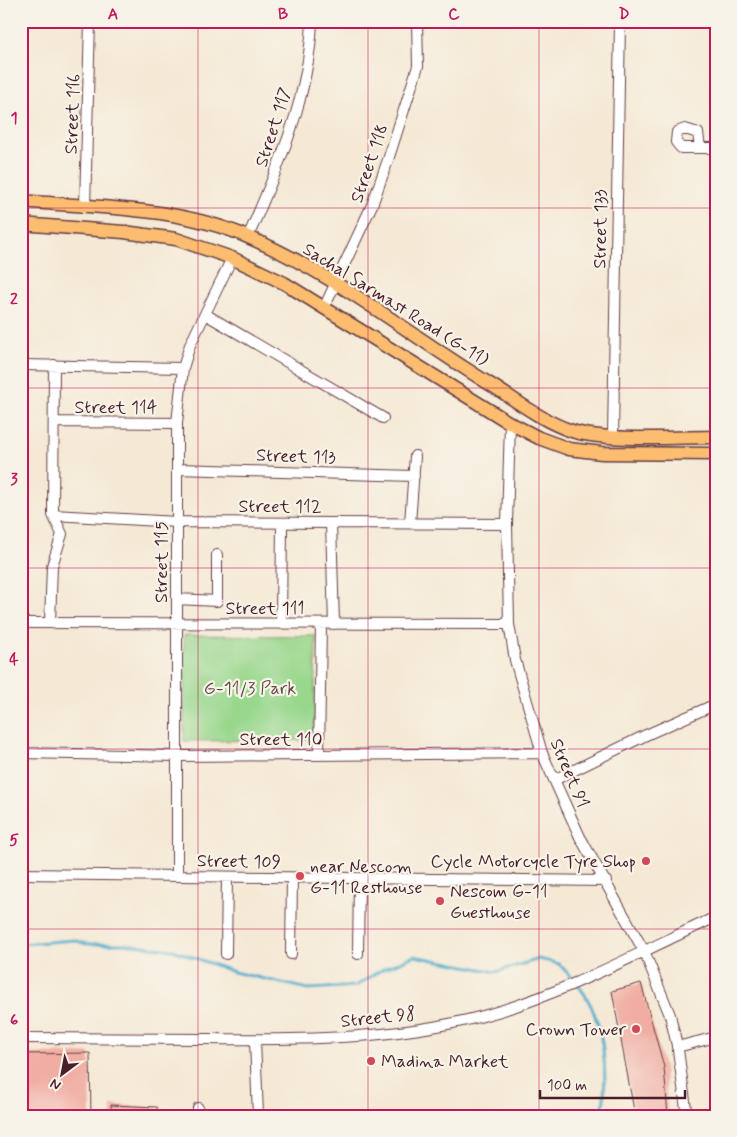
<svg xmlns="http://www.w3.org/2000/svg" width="737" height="1137" font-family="Mynerve,sans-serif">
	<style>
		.green { fill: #98d78c; stroke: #717b5c }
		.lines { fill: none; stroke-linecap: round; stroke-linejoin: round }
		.stream { stroke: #4babca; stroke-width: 3 }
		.building { fill: #f1ada3 }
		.minor-casing { stroke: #643d44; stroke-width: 12 }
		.major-casing { stroke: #643d44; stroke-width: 15 }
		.minor { stroke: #fff; stroke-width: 10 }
		.major { stroke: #fcbd6f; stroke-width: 12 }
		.grid { fill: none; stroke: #c2185b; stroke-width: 1; stroke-opacity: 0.55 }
		.poi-dot { fill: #d1495b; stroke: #f7f3e8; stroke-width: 2 }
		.labels { text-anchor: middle; stroke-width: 4.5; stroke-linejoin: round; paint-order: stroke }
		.street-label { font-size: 18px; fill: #4a1f2b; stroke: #f7f3e8 }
		.park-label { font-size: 18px; fill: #5e4d43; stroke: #f7f3e8 }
		.poi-label { font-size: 18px; fill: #4a1f2b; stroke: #f7f3e8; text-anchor: start }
		.neatline { fill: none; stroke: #c2185b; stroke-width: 2 }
		.grid-label { font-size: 16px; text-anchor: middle; font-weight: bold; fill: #c2185b }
	</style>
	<rect width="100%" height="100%" fill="#f7f3e8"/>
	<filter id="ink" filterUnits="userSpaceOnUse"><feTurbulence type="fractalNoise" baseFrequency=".02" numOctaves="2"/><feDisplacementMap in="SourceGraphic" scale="10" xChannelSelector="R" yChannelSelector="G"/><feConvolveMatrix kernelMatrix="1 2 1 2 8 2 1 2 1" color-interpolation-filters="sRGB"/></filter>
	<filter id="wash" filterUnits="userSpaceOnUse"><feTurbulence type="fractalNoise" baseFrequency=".0096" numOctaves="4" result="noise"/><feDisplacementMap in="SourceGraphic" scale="20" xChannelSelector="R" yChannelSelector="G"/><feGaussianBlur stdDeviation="1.12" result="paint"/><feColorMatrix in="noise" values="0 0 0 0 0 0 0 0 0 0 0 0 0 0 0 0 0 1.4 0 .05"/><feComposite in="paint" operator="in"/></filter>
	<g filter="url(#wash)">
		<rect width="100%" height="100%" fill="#f5e9d5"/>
		<!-- green -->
		<path class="green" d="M184 635 316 636 314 740 184 741Z"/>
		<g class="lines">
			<!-- stream -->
			<path class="stream" d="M21 944 74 940 86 944H127L173 950 234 972 308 989 356 986 383 969 414 956 496 972 539 959 559 964 574 980
				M578 985C606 1019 608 1074 602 1116"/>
		</g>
		<g id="blocks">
			<!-- building -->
			<path class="building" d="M641 983 664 1067 668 1116H635L612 991Z
				M90 1053 91 1116H21V1054Z
				M111 1105 157 1107V1116H111Z"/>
		</g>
	</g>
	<g filter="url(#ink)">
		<use href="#blocks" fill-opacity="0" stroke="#643d44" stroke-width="1"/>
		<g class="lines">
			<!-- minor casing -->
			<g class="minor-casing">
				<path id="minor" d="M700 148 698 133 685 129 677 132 676 142 681 148H716
					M85 207 90 21
					M248 237C278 168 309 98 312 21
					M324 308 372 205 388 160 418 66 417 21
					M205 314 383 418
					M21 365 183 368
					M54 422 177 423
					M510 423 507 524 509 624 515 660 542 753 580 837 644 951 670 1015 678 1050 687 1116
					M613 436 620 21
					M177 469 414 476
					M53 515 177 522 507 524
					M331 523 334 624
					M410 523 415 456
					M177 599 217 601V555
					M21 623 509 624
					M50 623 52 566 62 534 53 515 54 365
					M281 624 282 523
					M21 753 179 756 542 753
					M319 755 321 624
					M554 780 646 735 716 704
					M21 874 606 881
					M177 876V423L183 368 190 345 232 258
					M226 954 227 877
					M291 954 292 878
					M358 954 359 879
					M21 1038C83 1038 145 1039 206 1039 299 1040 393 1040 483 1016 564 994 640 952 716 917
					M255 1040 258 1116
					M677 1047 716 1037
					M198 1108V1116"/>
			</g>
			<!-- major casing -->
			<g class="major-casing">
				<path id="major" d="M21 201C98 208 176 206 248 237 337 275 411 336 493 386 518 402 544 422 572 431 609 442 676 437 716 437
					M21 224 124 232 176 239 232 258 284 283 510 423 539 438 569 449 602 453 716 454"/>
			</g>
			<!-- minor -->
			<use href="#minor" class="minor"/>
			<!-- major -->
			<use href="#major" class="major"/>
		</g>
	</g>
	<!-- grid -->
	<path class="grid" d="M198 21V1116M368 21V1116M539 21V1116M21 208H716M21 388H716M21 568H716M21 749H716M21 929H716"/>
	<!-- markers -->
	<g class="poi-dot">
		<circle cx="646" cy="861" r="5"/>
		<circle cx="300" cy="876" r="5"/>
		<circle cx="440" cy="901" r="5"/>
		<circle cx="636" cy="1029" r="5"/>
		<circle cx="371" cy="1061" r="5"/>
	</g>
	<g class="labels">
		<!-- street labels -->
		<g class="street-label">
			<text transform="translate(72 114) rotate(-88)" y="6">Street 116</text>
			<text transform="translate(273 127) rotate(-72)" y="6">Street 117</text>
			<text transform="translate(369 163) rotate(-71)" y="6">Street 118</text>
			<text transform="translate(600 229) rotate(-89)" y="6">Street 133</text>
			<text transform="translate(396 304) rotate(32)" y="6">Sachal Sarmast Road (G-11)</text>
			<text x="116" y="413">Street 114</text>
			<text transform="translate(296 456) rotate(2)" y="6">Street 113</text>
			<text x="280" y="512">Street 112</text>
			<text transform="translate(161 562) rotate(-90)" y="6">Street 115</text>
			<text x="265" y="614">Street 111</text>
			<text x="281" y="745">Street 110</text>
			<text transform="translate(570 773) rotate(67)" y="6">Street 91</text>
			<text transform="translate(239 861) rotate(1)" y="6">Street 109</text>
			<text transform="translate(378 1017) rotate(-6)" y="6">Street 98</text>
		</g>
		<!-- park labels -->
		<g class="park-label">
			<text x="250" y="694">G-11/3 Park</text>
		</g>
		<!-- poi labels -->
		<g class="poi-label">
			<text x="636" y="867" text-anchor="end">Cycle Motorcycle Tyre Shop</text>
			<text x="310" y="872">near Nescom<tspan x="310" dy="21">G-11 Resthouse</tspan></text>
			<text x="450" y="897">Nescom G-11<tspan x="450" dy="21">Guesthouse</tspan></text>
			<text x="626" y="1035" text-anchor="end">Crown Tower</text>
			<text x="381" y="1067">Madina Market</text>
		</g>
	</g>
	<!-- margin -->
	<rect width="737" height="1137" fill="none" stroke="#f7f3e8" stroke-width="55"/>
	<!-- north arrow -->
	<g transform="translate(62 1074) rotate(212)" stroke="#f7f3e8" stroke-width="4" paint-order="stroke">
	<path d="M0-4L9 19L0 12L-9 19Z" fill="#4a1f2b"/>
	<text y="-8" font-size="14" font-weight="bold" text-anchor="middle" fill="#4a1f2b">N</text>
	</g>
	<!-- scale -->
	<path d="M540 1090v8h145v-8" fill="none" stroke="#4a1f2b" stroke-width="2.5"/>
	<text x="547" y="1090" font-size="15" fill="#4a1f2b" stroke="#f7f3e8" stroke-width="4" paint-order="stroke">100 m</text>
	<rect x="28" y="28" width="682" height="1082" class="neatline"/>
	<g class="grid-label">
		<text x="113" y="19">A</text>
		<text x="283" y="19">B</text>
		<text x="454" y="19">C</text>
		<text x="624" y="19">D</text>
		<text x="14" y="123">1</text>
		<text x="14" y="304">2</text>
		<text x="14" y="484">3</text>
		<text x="14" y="664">4</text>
		<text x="14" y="845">5</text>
		<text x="14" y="1025">6</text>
	</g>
</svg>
